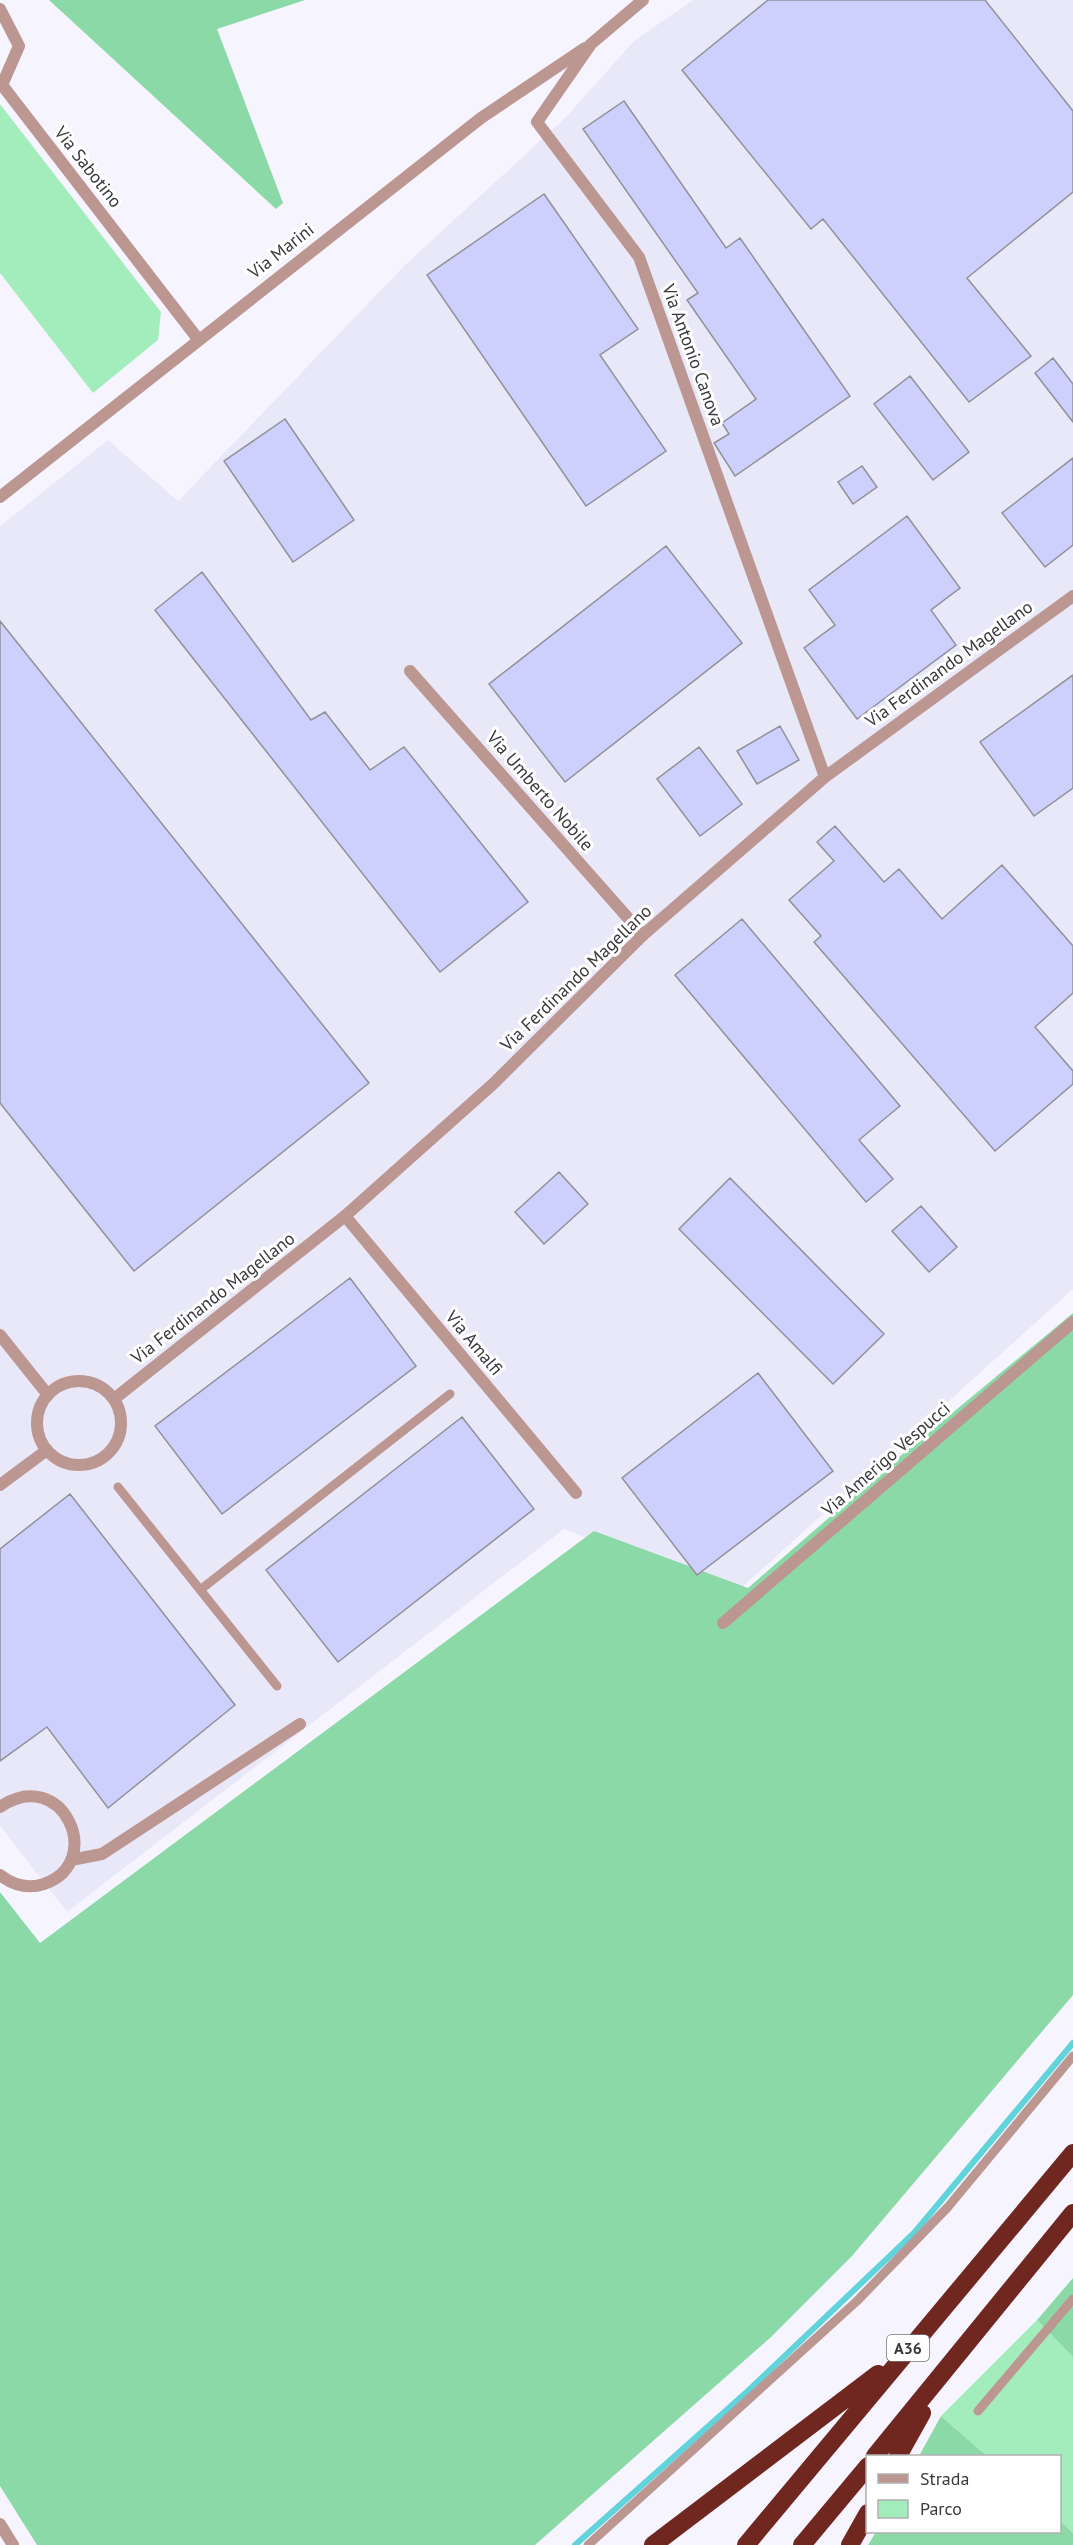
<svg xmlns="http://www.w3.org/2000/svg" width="1073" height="2545" font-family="'PT Sans',sans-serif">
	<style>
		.built { fill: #e8e8f9 }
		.green { fill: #a3edbd }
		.forest { fill: #8cd9a8 }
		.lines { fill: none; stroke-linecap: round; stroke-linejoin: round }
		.stream { stroke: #61d3db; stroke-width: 6 }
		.building { fill: #cdcffc; stroke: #909199; stroke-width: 1.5 }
		.service { stroke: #bc9690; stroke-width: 9 }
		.minor { stroke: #bc9690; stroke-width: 12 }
		.tertiary { stroke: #bc9690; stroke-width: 12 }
		.motorway { stroke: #6f2720; stroke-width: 18 }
		.labels { text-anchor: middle; stroke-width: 6; stroke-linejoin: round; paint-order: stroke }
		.shield { fill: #fff; stroke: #747477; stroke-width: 1.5 }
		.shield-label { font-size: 16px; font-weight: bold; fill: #39393d }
		.street-label { font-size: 18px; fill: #39393d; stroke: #fff }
	</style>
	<rect width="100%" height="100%" fill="#f6f5ff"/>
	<!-- built -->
	<path class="built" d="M693 0H1073V1289L730 1598 564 1529 67 1912 0 1826V526L108 440 178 501 406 264 566 117 634 41Z"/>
	<!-- green -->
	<path class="green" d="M0 104 161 312 158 340 93 393 0 273Z
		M1037 2320 1073 2357V2533L1060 2521V2456H987L941 2416Z"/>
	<!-- forest -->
	<path class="forest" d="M49 0H305L217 29 283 203 276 209Z
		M1073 1313V1995L852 2256 770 2338 535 2545H37L0 2486V1892L40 1943 594 1531 748 1588 893 1462Z
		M1073 2278V2357L1037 2320Z
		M941 2416 987 2456H919Z
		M1060 2521 1073 2533V2545H868L876 2532H1060Z"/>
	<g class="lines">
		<!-- stream -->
		<path class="stream" d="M575 2545 749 2390 914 2233 1073 2043"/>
	</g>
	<!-- building -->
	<path class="building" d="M768 0H985L1073 111V192L967 278 1031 356 969 402 823 219 811 229 682 70Z
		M624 101 726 248 740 238 850 396 735 476 714 443 729 434 722 423 756 399 687 300 698 293 583 129Z
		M544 194 638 329 600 355 666 451 586 506 427 275Z
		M1053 358 1073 384V422L1035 373Z
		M910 376 969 452 933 480 874 404Z
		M285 419 354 520 293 562 224 461Z
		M1073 458V545L1045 567 1002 513Z
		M862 466 877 487 853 504 838 482Z
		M907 516 960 588 931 610 956 645 857 719 804 648 835 625 809 590Z
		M666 546 742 643 565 782 489 684Z
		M202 572 311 720 325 712 370 770 404 747 528 902 440 972 155 610Z
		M0 621 369 1083 134 1271 0 1103Z
		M1073 675V788L1034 816 980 742Z
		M780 726 799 760 757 784 737 751Z
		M699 747 742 804 700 836 657 779Z
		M835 826 884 882 899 869 942 919 1002 865 1073 946V993L1035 1027 1073 1071V1084L995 1151 814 942 821 936 789 900 834 861 817 842Z
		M742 919 900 1106 859 1140 893 1179 866 1202 675 975Z
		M559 1172 588 1204 544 1244 515 1212Z
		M730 1178 884 1334 833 1384 679 1229Z
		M921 1206 957 1247 929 1272 892 1231Z
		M350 1278 416 1366 222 1514 155 1426Z
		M758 1373 833 1471 697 1575 622 1478Z
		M462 1417 534 1509 338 1662 266 1570Z
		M70 1494 235 1705 108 1808 47 1727 0 1761V1549Z"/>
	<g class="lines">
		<!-- service -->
		<path class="service" d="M118 1487 277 1686
			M200 1590 450 1394
			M978 2411 1073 2299
			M588 2545 857 2301 948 2207 1073 2056"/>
		<!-- minor -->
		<path class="minor" d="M643 0 591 44 537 122 639 257 825 777
			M0 9 19 46 2 85 198 339
			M0 497 481 118 585 48
			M410 671 643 935
			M345 1216 576 1493
			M0 1335 48 1395
			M723 1623 1073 1322
			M0 1807C62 1764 107 1862 44 1884 28 1889 13 1885 0 1875
			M71 1860 102 1854 300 1724"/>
		<!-- tertiary -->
		<path class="tertiary" d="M37 1423a42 42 0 1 1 84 0a42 42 0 1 1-84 0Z
			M114 1399 345 1216 493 1084 643 935 825 777 1073 596
			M0 1485 47 1450
			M0 2524 13 2545"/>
		<!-- motorway -->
		<path class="motorway" d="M875 2456 1073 2213
			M898 2456 922 2413
			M653 2545 878 2374
			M746 2545 1073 2153
			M802 2545 868 2466
			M850 2545 868 2513"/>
	</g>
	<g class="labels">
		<!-- shield labels -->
		<rect class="shield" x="887" y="2335" width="42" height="26" rx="4.5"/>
		<g class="shield-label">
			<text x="908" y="2354">A36</text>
		</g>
		<!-- street labels -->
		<g class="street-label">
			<text transform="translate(88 167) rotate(52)" y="6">Via Sabotino</text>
			<text transform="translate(281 251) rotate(-38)" y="6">Via Marini</text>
			<text transform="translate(693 355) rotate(70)" y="6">Via Antonio Canova</text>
			<text transform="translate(949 664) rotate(-36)" y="6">Via Ferdinando Magellano</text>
			<text transform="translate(540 791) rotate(49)" y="6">Via Umberto Nobile</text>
			<text transform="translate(576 978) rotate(-44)" y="6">Via Ferdinando Magellano</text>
			<text transform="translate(213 1298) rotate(-38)" y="6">Via Ferdinando Magellano</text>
			<text transform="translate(474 1343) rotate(50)" y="6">Via Amalfi</text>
			<text transform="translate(886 1459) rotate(-41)" y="6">Via Amerigo Vespucci</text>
		</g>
	</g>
	<!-- legend -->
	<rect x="866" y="2455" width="195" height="78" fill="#ffffff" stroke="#b0b0b1" stroke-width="1.5"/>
	<rect x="878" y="2474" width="30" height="9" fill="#bc9690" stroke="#b0b0b1" stroke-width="1.5"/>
	<text x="920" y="2485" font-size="18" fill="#39393d">Strada</text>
	<rect x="878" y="2500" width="30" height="18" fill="#a3edbd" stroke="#b0b0b1" stroke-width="1.5"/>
	<text x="920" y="2515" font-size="18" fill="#39393d">Parco</text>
</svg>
